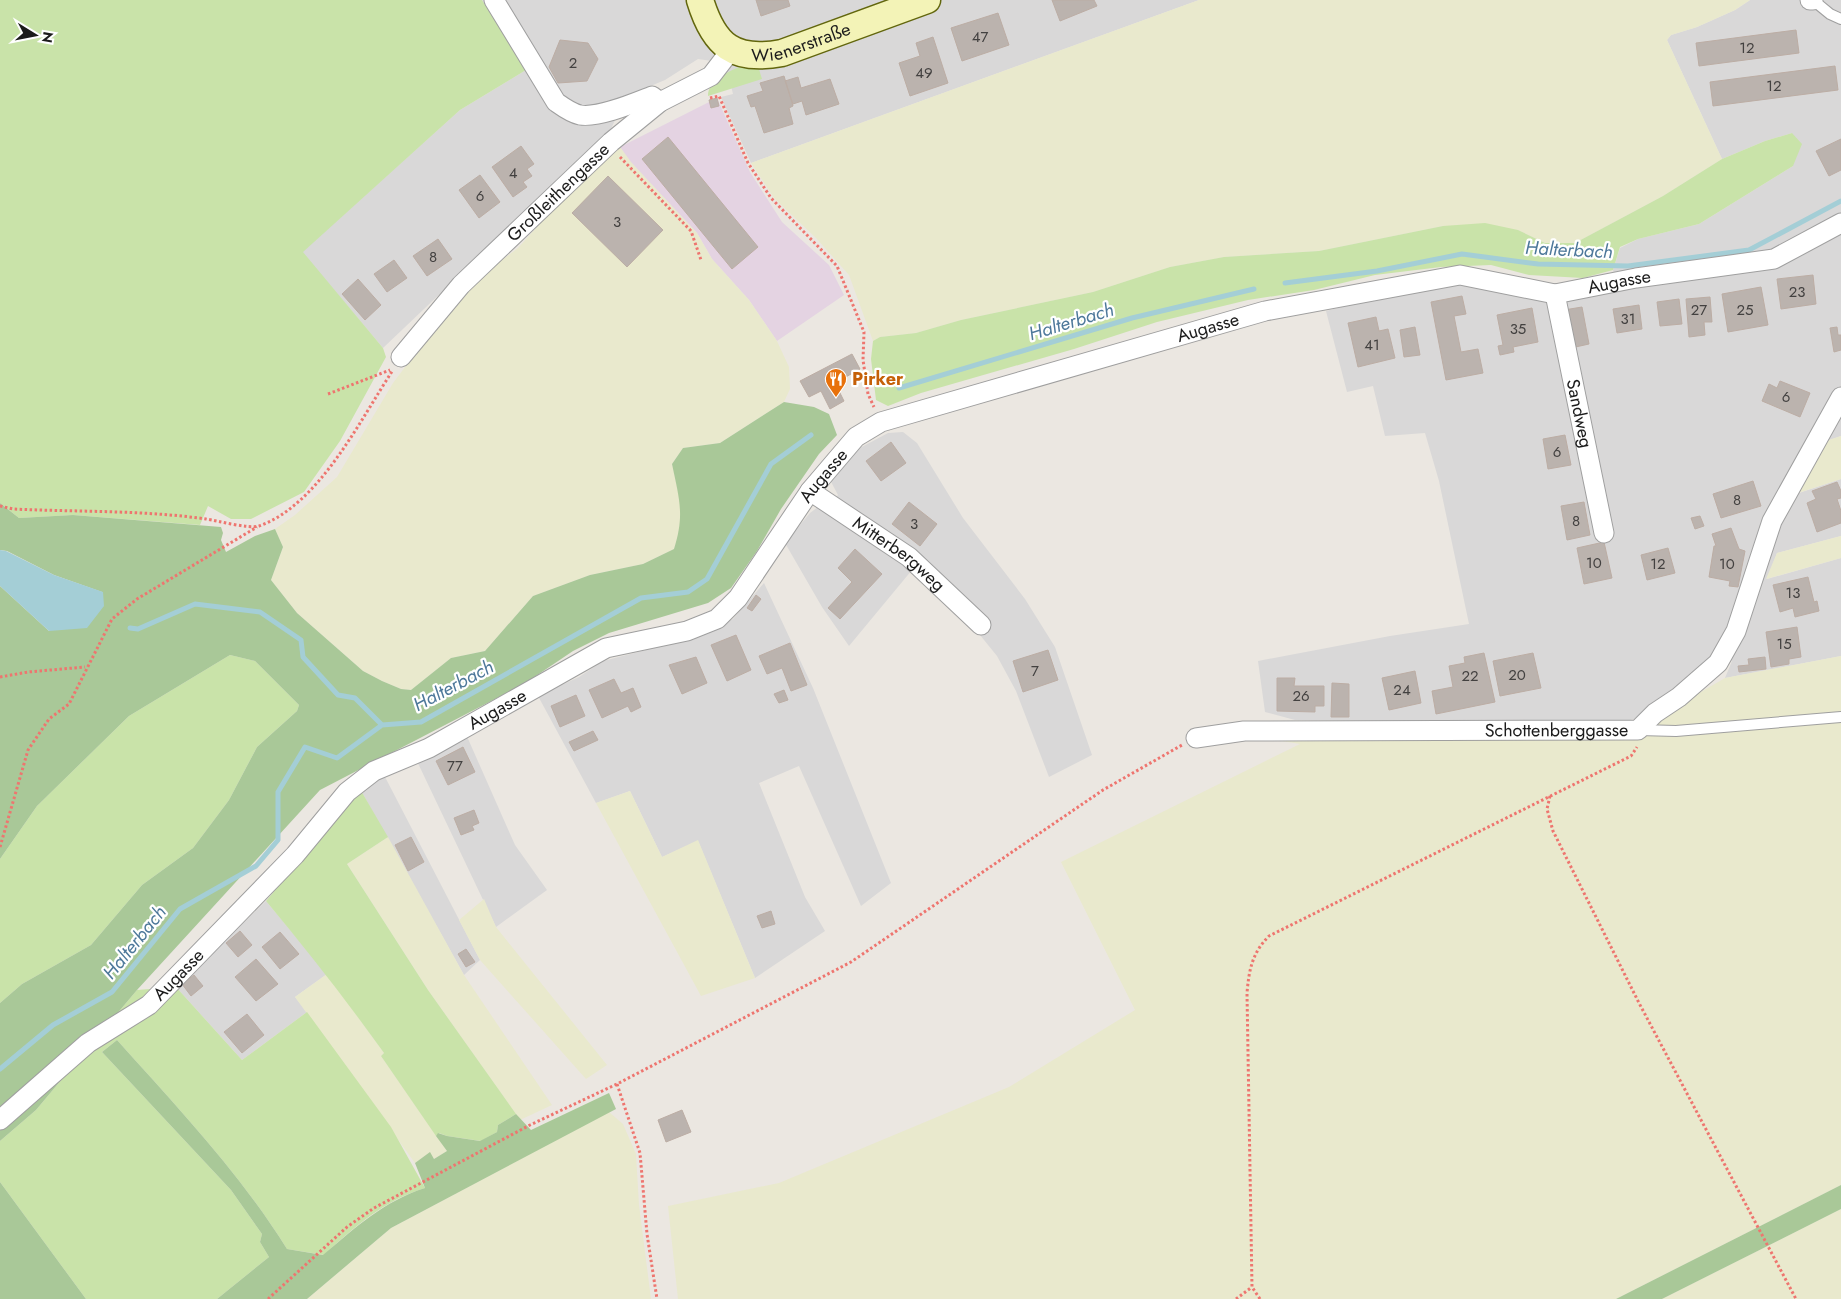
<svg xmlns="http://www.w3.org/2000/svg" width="1841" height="1299" font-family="Jost,sans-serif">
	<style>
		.residential { fill: #d9d8d8 }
		.industrial { fill: #e4d3e2 }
		.farmland { fill: #e9e9cd }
		.grass { fill: #c9e3a9 }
		.forest { fill: #a9c898 }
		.water { fill: #a4ced6 }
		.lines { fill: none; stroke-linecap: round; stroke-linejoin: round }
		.stream { stroke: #a4ced6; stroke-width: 5 }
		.building { fill: #bbb3ae; stroke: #bcada4 }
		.lane-casing { stroke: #9f9f9f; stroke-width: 12 }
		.street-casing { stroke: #9f9f9f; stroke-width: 21 }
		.secondary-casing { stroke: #62660d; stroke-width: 29 }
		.path { stroke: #ee756f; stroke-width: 3; stroke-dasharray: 2.5 2.5; stroke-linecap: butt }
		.lane { stroke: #fff; stroke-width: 10 }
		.street { stroke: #fff; stroke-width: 19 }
		.secondary { stroke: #f3f3b7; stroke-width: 26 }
		.labels { text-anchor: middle; stroke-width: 4.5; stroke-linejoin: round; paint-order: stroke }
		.number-label { font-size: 15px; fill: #434140 }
		.street-label { font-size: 18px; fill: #1b1b1b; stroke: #fff }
		.food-label { font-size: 18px; font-weight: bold; fill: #c56008; stroke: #fff; text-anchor: start }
		.water-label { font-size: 19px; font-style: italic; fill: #4d789a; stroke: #fff }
	</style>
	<rect width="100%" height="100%" fill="#ebe7e1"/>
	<!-- residential -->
	<path class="residential" d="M482 0H1199L751 163 721 97 733 94 728 73 712 61 698 59 665 80 641 90 618 114 609 133 383 348 302 252 460 110 526 70Z
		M1750 0H1841V436L1823 442 1796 494 1841 479V536L1777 553 1767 579 1841 558V656L1725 678 1732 661 1717 653 1710 661 1634 719 1620 723 1295 720 1265 712 1258 661 1390 636 1469 624 1439 481 1425 433 1385 436 1373 386 1347 392 1326 311 1389 295 1455 283 1565 300 1619 291 1613 270 1620 248 1638 239 1699 224 1793 166 1792 133 1765 141 1722 159 1667 40 1671 35 1697 27 1735 10Z
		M903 432 917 443 963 518 1025 599 1055 647 1092 755 1049 777 1016 691 997 656 967 619 912 570 849 646 822 607 785 543 810 513 818 507 826 510 838 495 828 476 843 457 888 433Z
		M764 583 813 688 891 883 861 906 799 766 759 783 805 897 825 931 755 978 698 841 662 857 630 791 596 803 538 696 579 677 603 661 697 637 733 619Z
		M465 732 515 845 547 890 496 927 415 757Z
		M384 775 480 960 464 975 360 789Z
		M266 901 327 974 295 997 307 1012 242 1060 176 987Z"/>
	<!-- industrial -->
	<path class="industrial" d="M717 98 750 172 782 222 829 265 844 295 777 341 749 300 712 259 697 233 630 162 620 147Z"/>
	<!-- farmland -->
	<path class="farmland" d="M1199 0H1750L1735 10 1697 27 1671 35 1667 40 1722 159 1663 196 1575 243H1545L1518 230 1443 226 1319 251 1224 257 1170 267 1093 292 961 320 916 333 880 337 873 341 849 275 816 238 774 198 751 163Z
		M620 147 631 162 697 233 712 259 749 300 777 341 789 367 790 389 784 402 720 443 683 448 672 464 681 503V528L674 549 643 564 590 575 533 596 485 651 451 658 411 690 401 689 382 681 363 671 297 613 271 580 283 547 275 529 295 515 337 477 393 383 439 322 490 269 518 248 554 208Z
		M1841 436V479L1795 494 1823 442Z
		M1841 536V558L1766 579 1777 553Z
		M1841 656V1185L1616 1299H678L668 1206 779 1183 1009 1087 1135 1010 1061 862 1300 744 1233 733 1623 737 1725 678Z
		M630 791 662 857 698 840 755 978 701 996 596 803Z
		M388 837 464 975 552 1105 520 1120 428 990 347 864Z
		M484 899 496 927 607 1065 586 1079 480 960 459 920Z
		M327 974 384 1053 381 1056 447 1151 434 1159 429 1153 415 1163 295 997Z
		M609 1112 623 1124 636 1154 639 1205 651 1299H307L391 1228Z
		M1841 1209V1299H1662Z"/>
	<!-- grass -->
	<path class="grass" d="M0 0H482L526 70 460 110 303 252 383 348 386 357 340 441 304 492 251 519H231L208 506 200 525 73 515 19 518 0 503Z
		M742 66H758L762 79 708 96C708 80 729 71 742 66Z
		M1792 133 1802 144 1793 166 1699 224 1638 239 1620 247 1613 270 1583 278 1529 275 1491 265 1441 267 1375 275 1314 290 1248 300 1157 322 1074 349 921 393 888 406 876 400 871 359 873 341 880 337 916 333 961 320 1093 292 1170 267 1224 257 1319 251 1443 226 1485 223 1518 230 1545 243H1575L1663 196 1722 159 1765 141Z
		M230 655 255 661 299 705 297 711 257 747 229 800 193 848 142 885 91 945 22 984 0 1003V859L37 806 129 716Z
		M360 789 388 837 347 864 428 990 516 1114 498 1125 497 1132 481 1141 447 1136 439 1133 436 1136 381 1056 384 1053C346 1000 307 950 266 901Z
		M176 987 242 1060 307 1012 391 1127 425 1188C385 1200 354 1227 324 1255L287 1249C239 1172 177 1107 117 1040L102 1052 231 1190 262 1234 260 1242 269 1257 217 1299H86L0 1182V1141L36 1110 137 990Z"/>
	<!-- forest -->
	<path class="forest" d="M784 402 814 407 829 414 837 435 819 454 781 509 757 551 731 588 708 603 609 633 573 651 524 684 320 790 137 990 36 1110 0 1141V1003L22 984 91 945 142 885 193 848 229 800 257 747 297 711 299 705 255 661 230 655 129 716 37 806 0 859V586L49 631 102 592 54 575 7 551 0 550V503L19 518 73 515 221 527 223 533 221 540 226 552 255 536 275 529 283 547 271 580 297 613 363 671 382 681 401 689 411 690 451 658 485 651 533 596 590 575 643 564 674 549C685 515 679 498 672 464L683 448 720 443Z
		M117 1040C177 1107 239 1172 287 1249L323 1255C355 1228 384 1201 425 1188L415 1163 430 1152 434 1159 447 1151 436 1136 438 1133 447 1136 480 1141 497 1132 498 1125 516 1114 531 1130 609 1093 616 1109 391 1228 307 1299H217L269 1257 260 1242 262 1234 231 1190 102 1052Z
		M0 1182 86 1299H0Z
		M1841 1185V1209L1662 1299H1616Z"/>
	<!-- water -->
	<path class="water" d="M0 550 6 551 54 575 103 592 104 606 87 628 49 631 0 586Z"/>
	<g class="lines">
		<!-- stream -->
		<path class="stream" d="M1285 283 1377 271 1462 254 1538 264 1628 266 1749 250 1841 201
			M899 388 1132 318 1254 289
			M130 628 138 629 195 604 260 612 301 640 303 657 338 695 355 698 382 725
			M0 1069 53 1025 112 992 180 909 256 866 278 840V792L305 747 337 758 382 725 421 722 641 598 688 592 707 579 771 464 811 435"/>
	</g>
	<!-- building -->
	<path class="building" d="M756 0H788L790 6 761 16Z
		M1052 0H1094L1097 6 1060 21Z
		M998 13 1009 45 962 61 951 28Z
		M1796 30 1799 53 1699 66 1696 43Z
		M933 37 948 83 910 96 899 63 920 56 916 43Z
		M560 40 588 43 598 59 587 81 558 83 549 67Z
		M1835 66 1838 90 1713 106 1710 82Z
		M784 76 793 106 789 108 793 124 764 133 755 106 751 107 747 96 763 91 760 83Z
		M798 77 801 88 830 79 839 104 806 115 802 101 793 104 785 81Z
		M717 98 719 106 711 108 709 100Z
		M668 137 758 247 732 269 642 159Z
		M1841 139V170L1829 176 1816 151Z
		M521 146 534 164 527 169 532 176 523 182 527 187 513 197 492 167Z
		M480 175 500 202 479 218 459 190Z
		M608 176 663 230 627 267 572 213Z
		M438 239 452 259 427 276 413 256Z
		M394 260 407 278 387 292 374 274Z
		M1813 275 1816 304 1781 309 1777 279Z
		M358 279 381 305 365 320 342 294Z
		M1761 287 1768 325 1728 332 1722 294Z
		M1462 296 1466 314 1454 316 1461 352 1478 349 1483 373 1446 380 1431 302Z
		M1710 297 1712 322H1704L1705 335 1689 337 1686 299Z
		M1679 299 1682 324 1660 326 1657 302Z
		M1639 305 1642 329 1617 333 1613 309Z
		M1582 307 1589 344 1571 348 1564 310Z
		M1532 308 1538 342 1513 347 1514 352 1500 355 1498 346 1503 345 1497 315Z
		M1376 317 1379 331 1388 329 1395 358 1358 367 1348 323Z
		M1415 327 1420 355 1404 357 1400 330Z
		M1837 327 1838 335H1841V350L1834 352 1830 328Z
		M852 354 860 369 835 383 844 401 830 409 821 391 809 397 800 381Z
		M1780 381 1810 393 1800 417 1762 401 1769 384 1777 388Z
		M1565 435 1571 465 1548 469 1543 439Z
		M891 442 906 463 881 481 866 461Z
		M1753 481 1761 506 1721 518 1713 494Z
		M1837 482 1841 491V498L1837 499 1841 511V523L1817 532 1807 503 1816 499 1812 491Z
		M909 502 937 524 920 546 892 524Z
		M1584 502 1590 535 1567 540 1561 506Z
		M1700 516 1704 526 1695 529 1691 518Z
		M1731 528 1739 549 1745 551 1738 587 1729 586 1730 581 1709 577 1714 546H1716L1712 534Z
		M1604 542 1612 578 1584 584 1577 548Z
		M1668 548 1675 573 1647 580 1641 555Z
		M855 549 882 574 840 619 828 608 852 582 838 568Z
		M1808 577 1814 602 1817 601 1819 611 1795 617 1793 608 1780 612 1773 585Z
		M756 595 761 599 752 611 747 608Z
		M1797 627 1801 657 1789 659V664L1771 667 1766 632Z
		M736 635 751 670 727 681 711 645Z
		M790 643 807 685 791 691 782 668 767 674 759 656Z
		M1048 650 1058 680 1023 692 1013 661Z
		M1484 653 1495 702 1436 714 1432 691 1453 687 1449 666 1465 663 1464 657Z
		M1533 653 1541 688 1500 696 1493 661Z
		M696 657 707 683 682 694 669 665Z
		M1765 657 1766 669 1739 672 1738 666 1749 665 1748 659Z
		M1415 671 1421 703 1389 710 1382 678Z
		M1277 678H1295L1294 686H1324V706H1315V712L1277 711Z
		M614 679 621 693 633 688 641 707 631 712 628 706 602 718 589 690Z
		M1332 683 1349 684V717H1331Z
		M784 690 788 700 779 703 774 694Z
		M576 695 585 716 560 727 551 706Z
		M593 731 598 740 574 751 569 742Z
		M463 747 475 772 448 785 436 761Z
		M474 810 479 823 472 826 474 830 461 835 454 818Z
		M411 837 424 862 408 871 395 845Z
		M771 911 775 924 762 928 757 916Z
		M240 931 252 945 238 957 226 943Z
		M280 932 299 954 280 969 262 947Z
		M466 949 475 962 466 967 458 954Z
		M256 959 278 984 256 1001 235 977Z
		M194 975 203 986 191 996 182 984Z
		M247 1014 264 1035 242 1053 224 1032Z
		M682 1110 691 1132 666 1142 658 1120Z"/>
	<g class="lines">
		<!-- lane casing -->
		<g class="lane-casing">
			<path id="lane" d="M1813 0 1830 14 1841 19
				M1639 730 1676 731 1841 717"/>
		</g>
		<!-- street casing -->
		<g class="street-casing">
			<g id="street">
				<path d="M494 0 556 102C563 107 571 113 580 115 599 118 634 103 652 96L660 102"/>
				<path d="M1810 0H1813"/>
				<path id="s1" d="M1555 294 1604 533"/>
				<path id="s2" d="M401 357 461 285 611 142 660 102 711 76 731 50"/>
				<path id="s3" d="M810 491 909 557 981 625"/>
				<path id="s4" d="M1196 738 1244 731 1638 730 1655 713 1679 697 1718 663 1736 631 1772 521 1841 397"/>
				<path id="s5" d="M0 1120 88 1043 149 1005 295 855 347 792 374 771 429 748 606 648 687 631 717 619 738 598 810 491 856 437 881 422 1265 311 1460 275 1555 294 1636 278 1774 259 1841 223"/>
			</g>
		</g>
		<!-- secondary casing -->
		<g class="secondary-casing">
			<g id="secondary">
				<path id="s6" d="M700 0C714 46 734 62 782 53L927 0"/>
			</g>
		</g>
		<!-- path -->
		<path class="path" d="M710 98 719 96 748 163 771 198 837 266 864 332 863 360 868 394 874 407
			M620 157 691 231 701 260
			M328 394 390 370
			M0 506 13 509C77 512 143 510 206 519 218 521 249 529 259 526 319 505 360 420 393 370
			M0 677 28 672 85 667
			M1550 796 1547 809 1553 831 1639 1003 1796 1299
			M0 847 28 750 49 719 69 704 112 619 137 599 257 527
			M617 1084 640 1153 647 1234 657 1299
			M268 1299 347 1227 374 1208 530 1125 617 1084 851 962 1103 790 1182 745
			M1236 1299 1252 1287
			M1260 1299 1252 1287 1247 993C1249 970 1252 953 1269 936L1631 756 1637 747"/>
		<!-- lane -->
		<use href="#lane" class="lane"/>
		<!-- street -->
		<use href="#street" class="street"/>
		<!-- secondary -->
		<use href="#secondary" class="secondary"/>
	</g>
	<!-- icons -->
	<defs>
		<g id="restaurant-pin" transform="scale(1.125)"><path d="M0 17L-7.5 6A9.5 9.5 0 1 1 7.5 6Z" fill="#e8710a" stroke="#fff"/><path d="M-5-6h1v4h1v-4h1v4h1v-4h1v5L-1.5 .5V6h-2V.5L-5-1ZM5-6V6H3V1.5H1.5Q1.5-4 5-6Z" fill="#fff"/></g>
	</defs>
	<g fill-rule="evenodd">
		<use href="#restaurant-pin" x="836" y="379"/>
	</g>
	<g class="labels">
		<!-- number labels -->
		<g class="number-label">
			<text x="980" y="42">47</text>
			<text x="1747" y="53">12</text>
			<text x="573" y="68">2</text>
			<text x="924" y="78">49</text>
			<text x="1774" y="91">12</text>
			<text x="513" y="178">4</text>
			<text x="480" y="201">6</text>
			<text x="617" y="227">3</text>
			<text x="433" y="262">8</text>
			<text x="1797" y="297">23</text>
			<text x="1699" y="315">27</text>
			<text x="1745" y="315">25</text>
			<text x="1628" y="324">31</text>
			<text x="1518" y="334">35</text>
			<text x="1372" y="350">41</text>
			<text x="1786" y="402">6</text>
			<text x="1557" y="457">6</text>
			<text x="1737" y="505">8</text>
			<text x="1576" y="526">8</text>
			<text x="914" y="529">3</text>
			<text x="1594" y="568">10</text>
			<text x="1658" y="569">12</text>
			<text x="1727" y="569">10</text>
			<text x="1793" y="598">13</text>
			<text x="1784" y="649">15</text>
			<text x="1035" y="676">7</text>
			<text x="1517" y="680">20</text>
			<text x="1470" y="681">22</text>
			<text x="1402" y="695">24</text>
			<text x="1301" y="701">26</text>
			<text x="455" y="771">77</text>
		</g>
		<!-- street labels -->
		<g class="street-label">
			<text dy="6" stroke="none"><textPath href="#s6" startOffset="132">Wienerstraße</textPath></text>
			<text dy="6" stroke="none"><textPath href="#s2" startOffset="228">Großleithengasse</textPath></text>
			<text dy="6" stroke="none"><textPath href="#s5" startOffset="1911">Augasse</textPath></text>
			<text dy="6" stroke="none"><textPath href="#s5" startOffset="1491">Augasse</textPath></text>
			<text dy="6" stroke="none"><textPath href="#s1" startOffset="122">Sandweg</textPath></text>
			<text dy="6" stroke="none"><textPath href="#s5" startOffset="1071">Augasse</textPath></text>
			<text dy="6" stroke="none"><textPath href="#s3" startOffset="109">Mitterbergweg</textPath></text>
			<text dy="6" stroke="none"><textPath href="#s5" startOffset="652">Augasse</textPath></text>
			<text dy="6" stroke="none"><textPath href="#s4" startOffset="361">Schottenberggasse</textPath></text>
			<text dy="6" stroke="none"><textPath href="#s5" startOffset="231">Augasse</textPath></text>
		</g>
		<!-- food labels -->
		<g class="food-label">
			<text x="852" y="385">Pirker</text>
		</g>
		<!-- water labels -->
		<g class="water-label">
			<text transform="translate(1569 249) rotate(3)" y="7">Halterbach</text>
			<text transform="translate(1071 321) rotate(-17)" y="7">Halterbach</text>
			<text transform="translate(453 685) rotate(-28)" y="7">Halterbach</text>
			<text transform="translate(134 942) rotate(-51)" y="7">Halterbach</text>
		</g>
	</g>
	<!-- north arrow -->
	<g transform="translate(35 35) rotate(100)" stroke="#ffffff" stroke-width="4" paint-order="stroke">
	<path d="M0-4L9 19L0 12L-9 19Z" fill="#1b1b1b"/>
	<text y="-8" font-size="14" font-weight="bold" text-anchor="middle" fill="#1b1b1b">N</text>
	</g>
</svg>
